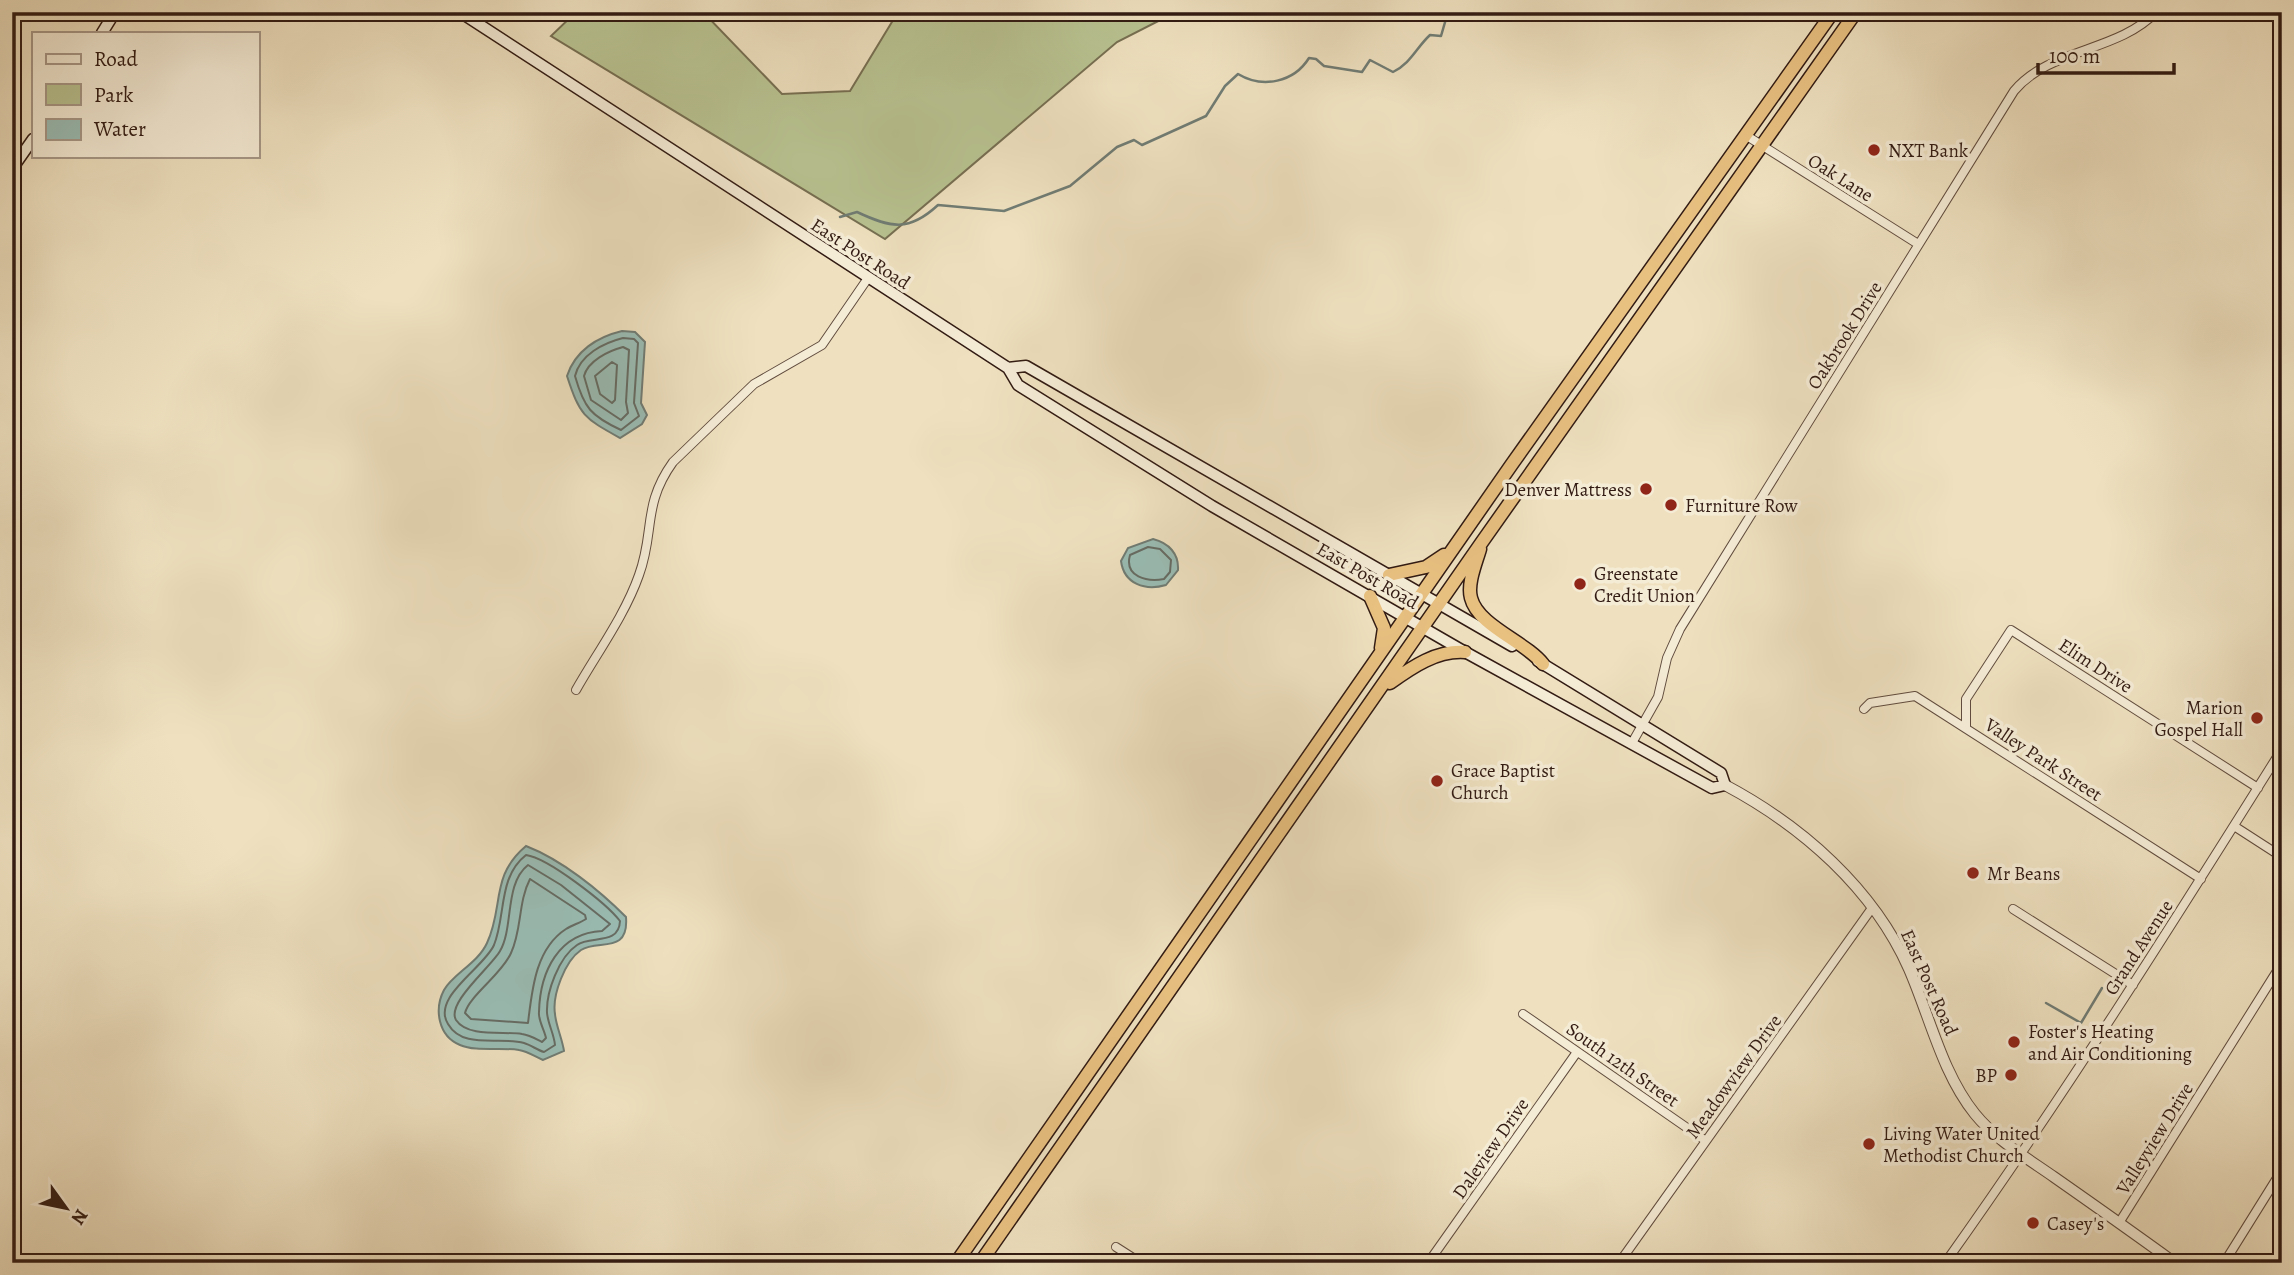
<svg xmlns="http://www.w3.org/2000/svg" width="2294" height="1275" font-family="Alegreya,serif">
	<style>
		.green { fill: #b9c392; stroke: #766f52; stroke-width: 2 }
		.water { fill: #9abdb5; stroke: #707c74; stroke-width: 2 }
		.lines { fill: none; stroke-linecap: round; stroke-linejoin: round }
		.shore { stroke: #666c64; stroke-width: 2 }
		.stream { stroke: #707c74; stroke-width: 2.5 }
		.minor-casing { stroke: #614c3e; stroke-width: 10 }
		.tertiary-casing { stroke: #614c3e; stroke-width: 12 }
		.secondary-casing { stroke: #321b13; stroke-width: 13 }
		.trunk-casing { stroke: #321b13; stroke-width: 15 }
		.minor { stroke: #f5ecd6; stroke-width: 8 }
		.tertiary { stroke: #f5ecd6; stroke-width: 10 }
		.secondary { stroke: #f5ecd6; stroke-width: 10 }
		.trunk { stroke: #e8c080; stroke-width: 12 }
		.poi-dot { fill: #8f2418; stroke: #f5ecd6; stroke-width: 2.5 }
		.labels { text-anchor: middle; stroke-width: 7; stroke-linejoin: round; paint-order: stroke }
		.poi-label { font-size: 19px; fill: #321b13; stroke: #f5ecd6; text-anchor: start }
		.street-label { font-size: 19px; fill: #321b13; stroke: #f5ecd6 }
	</style>
	<rect width="100%" height="100%" fill="#efe1c0"/>
	<filter id="stains"><feTurbulence type="fractalNoise" baseFrequency=".00286" numOctaves="4"/><feColorMatrix values="0 0 0 0 .2 0 0 0 0 .09 0 0 0 0 .02 0 0 0 .5 -.17"/></filter>
	<radialGradient id="worn" r=".72"><stop offset=".6" stop-color="#630" stop-opacity="0"/><stop offset="1" stop-color="#630" stop-opacity=".3"/></radialGradient>
	<!-- green -->
	<path class="green" d="M576 12H703L782 94 850 91 898 12H1176L1117 42 885 239 551 36Z"/>
	<!-- water -->
	<path class="water" d="M622 331 635 332 645 342 641 403 647 415 642 424 620 438C584 418 580 416 567 376 575 351 597 337 622 331Z
		M1153 539C1169 543 1179 554 1178 570L1166 585C1145 591 1124 584 1121 561L1128 548Z
		M526 846C562 860 599 890 626 917 629 955 598 939 581 950 565 961 552 995 555 1014 556 1026 562 1038 564 1051L543 1060C536 1057 527 1051 519 1050 501 1047 476 1052 460 1045 438 1036 434 1009 444 990 453 974 478 963 487 943 504 907 490 876 526 846Z"/>
	<g class="lines">
		<!-- shore -->
		<path class="shore" d="M623 338 634 339 638 343 634 403 639 416 621 430C591 416 584 408 575 376 580 355 603 343 623 338Z
			M623 347 629 350 626 402 628 413 621 420 591 400 584 376C588 361 608 351 623 347Z
			M612 362 617 365 615 400 612 403 600 394 595 376Z
			M1148 547 1160 549 1171 560 1170 572 1164 579C1147 582 1124 577 1130 555Z
			M526 855C548 858 606 903 620 921 619 946 590 935 577 945 559 957 546 992 547 1013 548 1024 554 1034 555 1045L544 1052C537 1050 531 1045 524 1043 500 1036 463 1050 448 1024 431 997 484 968 494 945 506 915 498 877 526 855Z
			M528 865 561 885 610 924 602 931C559 933 540 971 539 1012 538 1020 544 1029 546 1038L542 1042C536 1039 530 1035 522 1034 504 1031 468 1038 456 1020 446 1003 491 967 500 951 514 927 504 884 528 865Z
			M530 879 585 915 586 919C580 923 572 925 566 929 535 949 532 991 528 1023L471 1019 465 1013C469 996 502 974 511 953 522 930 518 902 530 879Z"/>
		<!-- stream -->
		<path class="stream" d="M840 217 857 212C891 228 909 232 938 205L1004 211 1070 186 1117 147 1134 140 1142 145 1206 116 1225 86 1238 74C1263 89 1294 82 1309 58L1316 59 1324 66 1362 72 1370 60 1393 72C1411 63 1416 48 1430 35L1441 36 1448 12
			M2046 1003 2081 1023 2102 988"/>
		<!-- minor casing -->
		<g class="minor-casing">
			<path id="minor" d="M1747 136 1918 244
				M576 690C597 653 625 615 639 575 655 532 642 505 673 462L754 384 822 345 868 278
				M1864 709 1870 703 1915 696 2201 879
				M1966 728V699L2011 630 2258 788
				M1632 743 1658 697 1667 658 1680 629 2014 91C2050 48 2118 52 2156 12
				M2234 826 2282 857
				M2013 909 2133 985
				M1523 1014 1706 1141
				M2119 1223 2282 963
				M1116 1247 1141 1263
				M1428 1263 1577 1052
				M1619 1263 1872 908
				M1945 1263C2064 1096 2173 923 2282 749
				M2224 1263 2282 1170"/>
		</g>
		<!-- tertiary casing -->
		<g class="tertiary-casing">
			<path id="tertiary" d="M1725 785C1802 826 1873 888 1909 969 1930 1017 1942 1073 1975 1114 1996 1140 2027 1158 2054 1177 2094 1205 2135 1234 2175 1263"/>
		</g>
		<!-- secondary casing -->
		<g class="secondary-casing">
			<path id="secondary" d="M460 12 1008 368 1018 385 1212 506 1465 652 1712 788 1725 785 1721 773 1538 661
				M102 33 115 12
				M12 169 33 139
				M1008 368 1026 366 1512 646"/>
		</g>
		<!-- trunk casing -->
		<g class="trunk-casing">
			<path id="trunk" d="M1480 549C1476 563 1467 584 1471 598 1478 626 1526 642 1543 664
				M1389 575 1426 567 1444 555
				M1370 596 1384 628 1381 648
				M1390 683C1412 667 1437 650 1465 652
				M956 1263 1512 464 1833 12
				M980 1263 1482 542 1856 12"/>
		</g>
		<!-- minor -->
		<use href="#minor" class="minor"/>
		<!-- tertiary -->
		<use href="#tertiary" class="tertiary"/>
		<!-- secondary -->
		<use href="#secondary" class="secondary"/>
		<!-- trunk -->
		<use href="#trunk" class="trunk"/>
	</g>
	<!-- markers -->
	<g class="poi-dot">
		<circle cx="1874" cy="150" r="7"/>
		<circle cx="1646" cy="489" r="7"/>
		<circle cx="1671" cy="505" r="7"/>
		<circle cx="1580" cy="584" r="7"/>
		<circle cx="2257" cy="718" r="7"/>
		<circle cx="1437" cy="781" r="7"/>
		<circle cx="1973" cy="873" r="7"/>
		<circle cx="2014" cy="1042" r="7"/>
		<circle cx="2011" cy="1075" r="7"/>
		<circle cx="1869" cy="1144" r="7"/>
		<circle cx="2033" cy="1223" r="7"/>
	</g>
	<g class="labels">
		<!-- poi labels -->
		<g class="poi-label">
			<text x="1888" y="157">NXT Bank</text>
			<text x="1632" y="496" text-anchor="end">Denver Mattress</text>
			<text x="1685" y="512">Furniture Row</text>
			<text x="1594" y="580">Greenstate<tspan x="1594" dy="22">Credit Union</tspan></text>
			<text x="2243" y="714" text-anchor="end">Marion<tspan x="2243" dy="22">Gospel Hall</tspan></text>
			<text x="1451" y="777">Grace Baptist<tspan x="1451" dy="22">Church</tspan></text>
			<text x="1987" y="880">Mr Beans</text>
			<text x="2028" y="1038">Foster's Heating<tspan x="2028" dy="22">and Air Conditioning</tspan></text>
			<text x="1997" y="1082" text-anchor="end">BP</text>
			<text x="1883" y="1140">Living Water United<tspan x="1883" dy="22">Methodist Church</tspan></text>
			<text x="2047" y="1230">Casey's</text>
		</g>
		<!-- street labels -->
		<g class="street-label">
			<text transform="translate(1841 177) rotate(32)" y="7">Oak Lane</text>
			<text transform="translate(861 253) rotate(33)" y="7">East Post Road</text>
			<text transform="translate(1844 335) rotate(-58)" y="7">Oakbrook Drive</text>
			<text transform="translate(1368 575) rotate(30)" y="7">East Post Road</text>
			<text transform="translate(2096 665) rotate(33)" y="7">Elim Drive</text>
			<text transform="translate(2044 759) rotate(33)" y="7">Valley Park Street</text>
			<text transform="translate(2138 947) rotate(-57)" y="7">Grand Avenue</text>
			<text transform="translate(1930 982) rotate(66)" y="7">East Post Road</text>
			<text transform="translate(1623 1064) rotate(35)" y="7">South 12th Street</text>
			<text transform="translate(1733 1076) rotate(-54)" y="7">Meadowview Drive</text>
			<text transform="translate(2154 1138) rotate(-58)" y="7">Valleyview Drive</text>
			<text transform="translate(1490 1148) rotate(-55)" y="7">Daleview Drive</text>
		</g>
	</g>
	<!-- margin -->
	<rect width="2294" height="1275" fill="none" stroke="#efe1c0" stroke-width="42"/>
	<rect x="14" y="14" width="2266" height="1247" fill="none" stroke="#321b13" stroke-width="3.5"/>
	<rect x="21" y="21" width="2252" height="1233" fill="none" stroke="#321b13" stroke-width="2"/>
	<!-- legend -->
	<rect x="32" y="32" width="228" height="126" fill="#f5ecd6" stroke="#a79888" stroke-width="2"/>
	<rect x="46" y="54" width="35" height="10" fill="#f5ecd6" stroke="#a79888" stroke-width="2"/>
	<text x="94" y="66" font-size="21" fill="#321b13">Road</text>
	<rect x="46" y="84" width="35" height="21" fill="#b9c392" stroke="#a79888" stroke-width="2"/>
	<text x="94" y="102" font-size="21" fill="#321b13">Park</text>
	<rect x="46" y="119" width="35" height="21" fill="#9abdb5" stroke="#a79888" stroke-width="2"/>
	<text x="94" y="136" font-size="21" fill="#321b13">Water</text>
	<!-- north arrow -->
	<g transform="translate(66 1208) rotate(123)" stroke="#f5ecd6" stroke-width="5" paint-order="stroke">
	<path d="M0-5L12 26L0 18L-12 26Z" fill="#321b13"/>
	<text y="-10" font-size="19" font-weight="bold" text-anchor="middle" fill="#321b13">N</text>
	</g>
	<!-- scale -->
	<path d="M2038 63v10h136v-10" fill="none" stroke="#321b13" stroke-width="3.5"/>
	<text x="2049" y="63" font-size="21" fill="#321b13" stroke="#f5ecd6" stroke-width="5" paint-order="stroke">100 m</text>
	<rect width="100%" height="100%" filter="url(#stains)"/>
	<rect width="100%" height="100%" fill="url(#worn)"/>
</svg>
